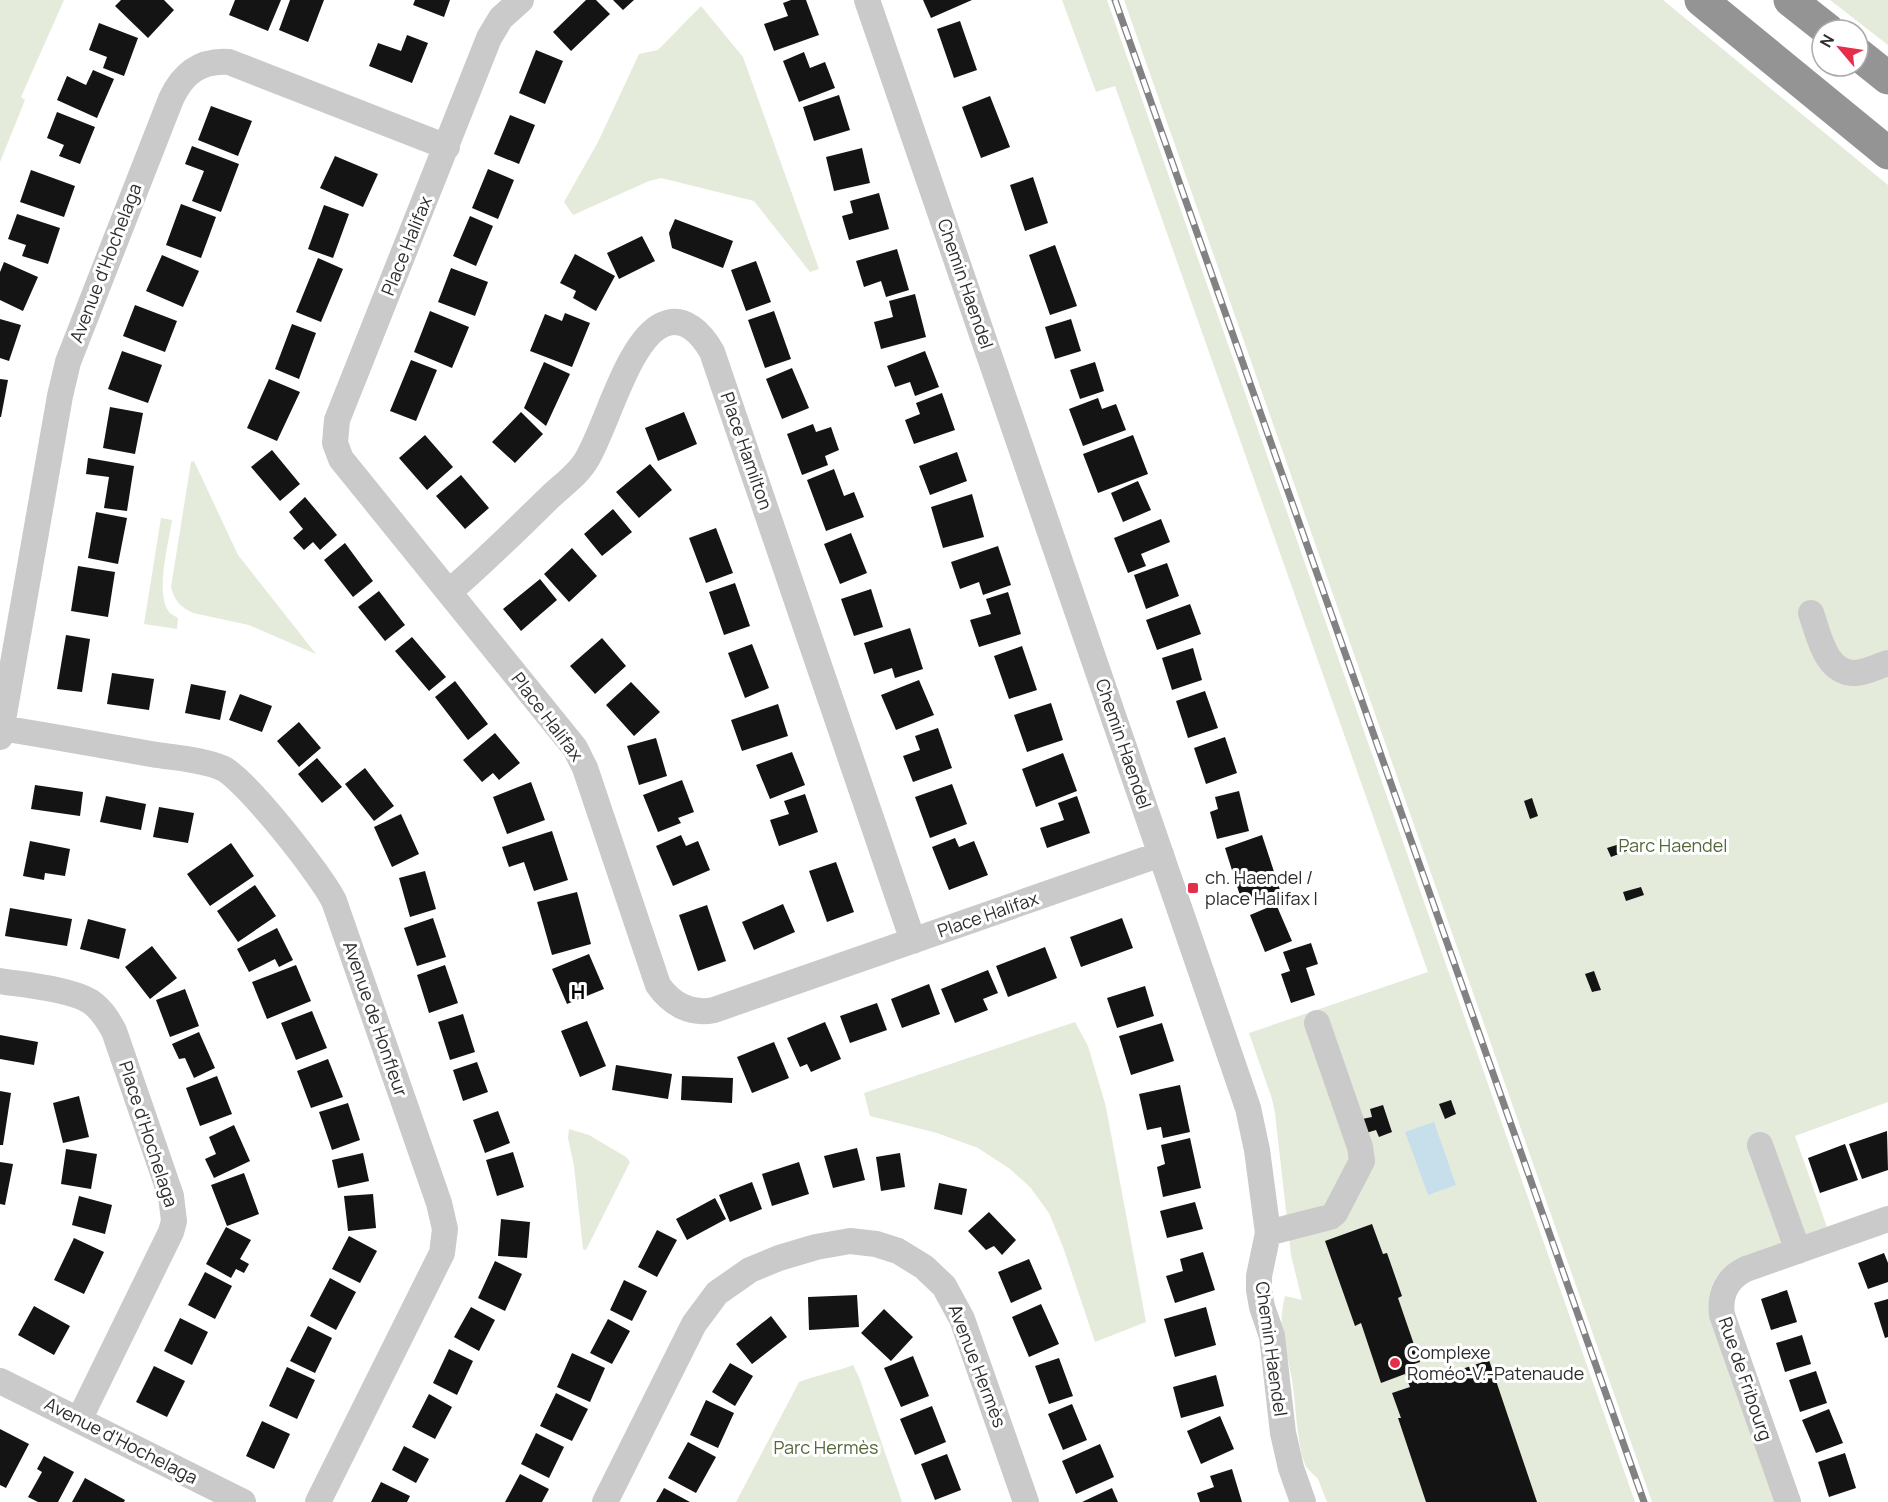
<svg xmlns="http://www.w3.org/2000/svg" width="1888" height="1502" font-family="Manrope,sans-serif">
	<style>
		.green { fill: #e4ebda }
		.water { fill: #c6dfeb }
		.building { fill: #141414 }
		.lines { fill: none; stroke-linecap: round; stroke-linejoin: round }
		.minor { stroke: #cacaca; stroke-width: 26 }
		.highway { stroke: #949494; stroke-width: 33 }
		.rail-casing { stroke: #828282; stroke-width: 7 }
		.rail { stroke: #fff; stroke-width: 4.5; stroke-dasharray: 14; stroke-linecap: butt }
		.poi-dot { fill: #e52e4a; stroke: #fff; stroke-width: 2 }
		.labels { text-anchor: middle; stroke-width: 6; stroke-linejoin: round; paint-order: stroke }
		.street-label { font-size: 18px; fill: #2d2d2d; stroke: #fff }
		.park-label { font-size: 18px; fill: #54683a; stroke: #fff }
		.poi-label { font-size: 18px; fill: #2d2d2d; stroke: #fff; text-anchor: start }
		.neighbourhood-label { font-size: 20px; font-weight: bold; fill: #000; stroke: #fff }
	</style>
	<rect width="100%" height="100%" fill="#fff"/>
	<!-- green -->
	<path class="green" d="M0 0H64L21 97 25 100 0 162Z
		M1062 0H1107L1635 1502H1327L1318 1479 1306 1467 1302 1456C1297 1434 1296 1410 1293 1387 1289 1352 1275 1335 1285 1296L1302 1300 1291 1255 1275 1113 1272 1099 1249 1033 1428 972 1115 86 1096 92Z
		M1124 0H1663L1888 185V1102L1795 1136 1827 1227C1809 1233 1791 1240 1774 1246 1736 1259 1701 1270 1710 1319L1775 1502H1652Z
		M1830 0H1888V45Z
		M701 6 743 57 819 269 810 272 754 201 661 178 649 181 573 215 564 202 598 142 639 54 658 50Z
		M194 461 238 555 316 654 249 625 193 613C180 607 174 600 171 587L191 462Z
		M161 518 172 520C169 542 154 596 170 613 172 615 175 616 178 618L177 629 144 624Z
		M1075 1022 1088 1046 1106 1107 1146 1322 1095 1342 1063 1247 1049 1213 1030 1187 1010 1169 978 1148 937 1133 870 1116 864 1093Z
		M569 1129 589 1135 626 1157 630 1162 586 1250 583 1249 574 1166 568 1138Z
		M853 1365 859 1377 902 1502H736L799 1382C817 1375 835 1372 853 1365Z"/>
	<!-- water -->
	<path class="water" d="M1434 1122 1456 1185 1428 1195 1405 1132Z"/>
	<!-- building -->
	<path class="building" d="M121 0H164L174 10 148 38 115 6Z
		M235 0H281L268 31 229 15Z
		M290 0H324L308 42 279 30Z
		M415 0H450L444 17 413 5Z
		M586 0H596L610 14 571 51 553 32Z
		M613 0H634L623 10Z
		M791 0H806L819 35 774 51 764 24 788 16 783 3Z
		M923 0H972L931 18Z
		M960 21 977 70 954 78 937 29Z
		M99 23 138 38 124 76 103 68 107 57 89 50Z
		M407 35 428 43 412 83 369 66 378 43 401 51Z
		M536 50 563 61 545 104 519 93Z
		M804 52 810 68 825 62 835 88 799 102 783 61Z
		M93 70 114 79 97 118 57 100 67 76 86 85Z
		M839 95 850 130 814 141 803 107Z
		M990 96 1010 147 981 158 962 107Z
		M211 106 252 121 238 156 198 140Z
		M57 112 95 127 80 164 59 156 64 145 47 138Z
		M510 115 535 125 519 164 494 154Z
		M192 146 239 164 221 212 192 201 204 171 185 164Z
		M862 148 870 183 834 191 826 157Z
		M335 156 378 174 363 207 320 188Z
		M488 169 514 180 498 219 472 208Z
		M31 170 75 186 64 217 20 202Z
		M1033 177 1048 223 1025 231 1010 185Z
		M879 193 889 229 849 240 842 216 853 213 850 201Z
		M181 204 216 217 201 258 166 245Z
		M324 205 349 214 333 258 308 249Z
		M17 214 60 228 48 264 22 256 26 245 8 239Z
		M470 216 493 226 476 266 453 256Z
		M675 219 733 241 723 268 672 248 669 233Z
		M642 236 655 261 619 279 607 253Z
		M1055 245 1077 306 1050 315 1029 255Z
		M897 249 909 290 886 297 881 281 864 287 856 261Z
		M575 254 615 276 596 311 573 298 576 291 560 283Z
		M162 255 199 271 183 307 146 291Z
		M318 258 343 269 321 322 296 312Z
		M756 261 771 302 746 311 731 270Z
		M4 262 38 277 23 311 0 300V272Z
		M451 268 488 282 475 316 438 302Z
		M915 294 926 337 881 349 874 322 893 317 889 301Z
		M135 305 177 321 165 352 123 336Z
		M430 311 469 327 452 368 414 352Z
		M774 311 791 359 765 368 748 320Z
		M565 313 590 323 572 367 530 351 545 314 562 321Z
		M0 319 21 325 9 361 0 358Z
		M1071 319 1081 351 1055 359 1045 327Z
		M292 324 316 333 299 379 275 369Z
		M122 351 162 365 148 403 108 389Z
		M925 351 939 387 915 396 910 382 895 387 887 366Z
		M411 360 437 370 416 421 390 411Z
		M544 362 570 374 546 426 524 408Z
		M1095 362 1104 391 1080 399 1070 370Z
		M792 368 809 408 782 419 766 379Z
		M0 379 8 380 1 417H0Z
		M269 379 300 392 277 441 247 428Z
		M942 393 955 430 914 444 905 420 920 414 916 403Z
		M1098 398 1102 409 1116 404 1126 430 1083 446 1069 409Z
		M110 407 143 413 135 454 103 448Z
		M521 412 543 434 515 463 492 442Z
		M684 412 697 444 658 461 645 428Z
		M813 424 816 432 831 427 839 450 825 456 828 465 802 475 787 434Z
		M425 435 453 467 427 490 399 458Z
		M1133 435 1148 474 1098 493 1083 454Z
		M272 450 300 484 280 501 251 467Z
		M957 452 967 481 930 495 919 466Z
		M88 458 134 466 127 511 104 508 109 477 86 474Z
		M650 464 672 490 639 518 616 492Z
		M834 469 844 496 854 492 864 517 826 531 807 480Z
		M461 475 489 508 465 529 436 496Z
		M1138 481 1151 510 1123 522 1111 493Z
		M972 494 984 537 943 548 931 507Z
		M305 497 337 535 320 550 313 542 304 550 293 538 303 529 289 512Z
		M613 509 632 532 602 556 584 534Z
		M96 512 127 518 118 564 88 558Z
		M1161 519 1170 542 1141 554 1146 566 1128 573 1114 538Z
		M716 528 733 573 706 583 689 538Z
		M851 533 867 573 840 584 824 544Z
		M345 543 373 581 353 597 324 560Z
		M998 546 1011 585 983 595 979 582 960 589 951 562Z
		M572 548 597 576 569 602 544 574Z
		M1167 563 1179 596 1146 609 1134 575Z
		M78 566 115 572 108 617 71 611Z
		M540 579 557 600 521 631 503 609Z
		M735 583 750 626 724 635 709 592Z
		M871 589 883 627 854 636 841 599Z
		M379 591 405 625 385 641 358 607Z
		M1008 592 1021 634 979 647 970 620 991 614 986 599Z
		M1190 604 1201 634 1157 650 1146 620Z
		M910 628 923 669 895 678 892 668 874 674 864 643Z
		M66 635 90 639 82 692 57 689Z
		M412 637 446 677 429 691 395 651Z
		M602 638 626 666 595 694 570 666Z
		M752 644 769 688 745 698 728 653Z
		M1022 646 1037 690 1009 699 994 656Z
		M1193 648 1202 680 1172 690 1162 658Z
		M112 673 154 679 149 710 107 704Z
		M919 680 934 715 896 730 881 695Z
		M455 681 488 724 468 740 435 697Z
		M631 682 660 712 634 736 606 705Z
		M191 684 226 691 220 720 185 713Z
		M1205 691 1218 728 1188 738 1176 701Z
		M240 694 272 706 262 732 229 720Z
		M1051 703 1063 740 1027 752 1014 715Z
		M778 704 788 736 742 751 731 720Z
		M299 722 321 748 299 767 277 741Z
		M938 728 952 768 913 782 903 756 920 750 915 736Z
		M495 733 520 763 499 780 493 773 482 782 463 760Z
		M1225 737 1237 773 1206 784 1194 748Z
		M656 738 667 776 639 785 627 746Z
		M792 752 805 785 770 799 756 765Z
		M1063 753 1077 791 1036 807 1022 769Z
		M317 758 342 787 322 803 298 774Z
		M365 768 394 806 374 821 345 784Z
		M682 780 694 812 678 818 681 823 658 832 643 795Z
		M531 782 545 820 507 834 493 797Z
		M952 784 967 824 930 838 915 797Z
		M35 785 83 792 80 816 31 809Z
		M1239 791 1249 831 1217 839 1210 812 1218 809 1215 797Z
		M805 794 818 832 779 846 770 820 789 814 784 801Z
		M106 796 146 804 141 830 100 822Z
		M1077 796 1090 833 1047 848 1040 828 1064 820 1058 803Z
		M1532 798 1538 816 1530 819 1524 801Z
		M159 807 194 813 188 843 153 837Z
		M401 814 419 854 392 867 374 827Z
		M552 831 568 880 534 891 524 862 509 867 502 847Z
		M681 835 686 846 698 841 710 870 673 886 656 846Z
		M1262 835 1280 890 1242 902 1225 848Z
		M955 838 959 847 974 841 988 875 949 890 932 847Z
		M30 841 70 849 65 876 45 873 44 880 23 876Z
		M1626 842 1629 850 1611 857 1607 848Z
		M231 843 254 876 210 906 187 874Z
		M836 862 854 912 827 922 809 871Z
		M425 871 436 909 410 917 399 878Z
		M255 885 276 916 238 942 217 911Z
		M1641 887 1644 895 1626 901 1623 892Z
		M577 892 591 944 552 955 537 902Z
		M783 904 795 932 754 950 742 922Z
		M1276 904 1292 941 1265 952 1250 915Z
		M707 905 726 961 698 971 679 915Z
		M10 908 72 919 67 946 5 936Z
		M433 918 446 957 417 966 404 928Z
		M1122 918 1133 948 1081 967 1070 937Z
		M88 919 126 929 119 959 80 949Z
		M277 928 293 960 279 967 275 959 249 972 237 949Z
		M1311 943 1318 964 1306 968 1315 995 1291 1003 1281 974 1290 971 1283 952Z
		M152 946 177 978 150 999 125 967Z
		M1045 947 1057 978 1008 997 996 966Z
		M589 954 604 989 567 1004 552 969Z
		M296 965 311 1001 267 1019 252 982Z
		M445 965 458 1003 429 1013 417 975Z
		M988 970 998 993 983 999 988 1010 955 1023 941 989Z
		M1594 971 1601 990 1592 992 1585 974Z
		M929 984 940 1014 902 1028 891 999Z
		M1145 986 1154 1016 1117 1028 1107 998Z
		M185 989 199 1026 170 1037 156 1000Z
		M877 1003 887 1030 850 1043 840 1016Z
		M312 1011 327 1048 296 1060 281 1023Z
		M463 1014 475 1052 450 1060 438 1022Z
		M587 1021 606 1066 580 1077 561 1031Z
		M825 1022 841 1059 811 1072 807 1064 800 1067 787 1038Z
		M1162 1023 1174 1061 1131 1075 1119 1036Z
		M199 1032 215 1068 194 1078 185 1058 179 1059 172 1044Z
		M0 1035 38 1042 34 1065 0 1059Z
		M774 1042 789 1078 752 1093 737 1057Z
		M328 1059 343 1097 311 1108 297 1071Z
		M477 1062 488 1092 463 1101 453 1070Z
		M616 1065 672 1074 668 1099 612 1090Z
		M217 1076 232 1114 200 1126 186 1088Z
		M682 1076 733 1078 732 1103 681 1100Z
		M1180 1085 1190 1132 1163 1138 1161 1127 1147 1130 1139 1094Z
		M0 1091 11 1093 3 1145H0Z
		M79 1096 89 1137 63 1143 53 1103Z
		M1451 1100 1456 1114 1445 1119 1439 1104Z
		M348 1103 360 1140 332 1150 319 1112Z
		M1383 1105 1392 1132 1379 1137 1376 1130 1366 1133 1362 1119 1372 1117 1370 1109Z
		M498 1111 510 1143 485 1153 473 1120Z
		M234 1125 250 1161 214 1178 205 1159 216 1154 209 1137Z
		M1887 1131 1888 1170 1862 1179 1849 1144Z
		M1190 1138 1201 1188 1163 1197 1157 1167 1165 1164 1161 1145Z
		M1845 1144 1858 1180 1820 1193 1808 1158Z
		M857 1148 865 1180 833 1188 824 1156Z
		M66 1149 97 1154 91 1189 61 1184Z
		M513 1152 524 1187 497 1196 486 1160Z
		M363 1153 369 1181 338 1188 332 1160Z
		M900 1153 905 1187 881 1191 876 1157Z
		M0 1162 13 1164 5 1205 0 1204Z
		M799 1162 809 1194 772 1206 762 1174Z
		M244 1173 259 1214 227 1226 211 1185Z
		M752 1182 762 1209 730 1222 719 1195Z
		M939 1183 967 1189 962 1215 934 1209Z
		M373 1194 376 1228 348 1231 344 1196Z
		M79 1196 112 1205 105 1234 72 1225Z
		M715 1198 726 1219 687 1240 676 1219Z
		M1195 1202 1203 1229 1167 1238 1160 1211Z
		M989 1212 1016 1240 1002 1255 994 1246 986 1250 968 1231Z
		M501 1219 530 1222 527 1258 498 1256Z
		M1372 1224 1383 1254 1387 1253 1402 1296 1398 1298 1420 1362 1411 1365 1417 1384 1489 1360 1537 1502H1426L1398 1418H1401L1392 1393 1410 1387 1405 1374 1381 1383 1361 1323 1355 1326 1325 1241Z
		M226 1227 251 1240 240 1259 249 1264 244 1273 236 1269 231 1278 206 1264Z
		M657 1230 677 1240 657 1277 638 1267Z
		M349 1236 377 1251 360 1283 332 1269Z
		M74 1238 104 1252 84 1294 54 1280Z
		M1203 1252 1215 1290 1175 1303 1166 1276 1183 1271 1180 1259Z
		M1884 1253 1888 1263V1282L1868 1289 1858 1263Z
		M1029 1259 1042 1289 1011 1303 998 1272Z
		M495 1261 522 1274 505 1311 478 1298Z
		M205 1272 232 1286 215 1319 188 1305Z
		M330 1278 356 1292 336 1330 310 1316Z
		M624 1280 647 1291 632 1321 610 1310Z
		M1787 1290 1797 1322 1771 1330 1761 1299Z
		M857 1295 859 1327 809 1330 808 1297Z
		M1888 1299V1337L1885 1338 1874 1303Z
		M1041 1304 1059 1344 1029 1357 1012 1317Z
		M34 1306 70 1326 54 1355 18 1335Z
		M471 1307 495 1320 479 1351 454 1337Z
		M1206 1307 1216 1345 1175 1357 1164 1319Z
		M884 1309 913 1337 891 1361 861 1333Z
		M771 1316 787 1337 752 1364 736 1344Z
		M180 1318 208 1332 192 1365 164 1351Z
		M608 1319 630 1331 612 1364 590 1353Z
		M308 1326 332 1338 315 1373 290 1361Z
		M1802 1335 1811 1364 1785 1372 1776 1343Z
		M449 1349 473 1361 457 1395 433 1383Z
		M572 1353 605 1368 590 1402 557 1387Z
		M913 1356 929 1396 901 1407 884 1368Z
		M1059 1358 1073 1396 1049 1404 1035 1366Z
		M730 1363 753 1376 735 1406 712 1392Z
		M154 1366 185 1381 167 1417 136 1402Z
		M287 1367 315 1380 297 1419 269 1406Z
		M1816 1371 1827 1403 1800 1412 1789 1380Z
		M1216 1375 1224 1406 1181 1418 1173 1387Z
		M556 1393 588 1409 572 1441 540 1426Z
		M429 1394 452 1407 435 1439 412 1427Z
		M706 1400 734 1413 718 1448 690 1435Z
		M1072 1404 1087 1440 1063 1450 1048 1414Z
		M932 1406 946 1442 915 1455 900 1419Z
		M1829 1409 1843 1443 1816 1453 1802 1420Z
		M1220 1416 1234 1449 1201 1464 1187 1431Z
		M262 1421 290 1434 274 1469 246 1456Z
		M0 1429 29 1444 6 1488 0 1485Z
		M536 1433 564 1447 549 1478 521 1464Z
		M688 1442 716 1457 696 1493 668 1478Z
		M1100 1444 1114 1477 1076 1494 1062 1461Z
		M404 1446 429 1459 416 1483 392 1470Z
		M1845 1453 1856 1488 1829 1497 1818 1462Z
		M947 1454 961 1490 935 1500 921 1464Z
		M44 1456 74 1472 58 1502H38L28 1497 42 1472 37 1469Z
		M1232 1469 1242 1502H1200L1197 1493 1214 1487 1210 1476Z
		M520 1474 549 1489 542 1502H505Z
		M85 1478 125 1500 124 1502H72Z
		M381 1482 410 1496 407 1502H371Z
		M664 1488 690 1502H656Z
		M1112 1488 1118 1502H1082Z"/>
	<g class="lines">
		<!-- minor -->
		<path class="minor" d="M521 0 501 18 489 38 337 420 335 443 341 459 575 748 585 768 658 985C671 1004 691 1015 714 1010L1161 854
			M867 0 1248 1108 1257 1150 1268 1233 1259 1276V1290L1262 1307 1272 1336 1283 1433 1291 1468 1303 1502
			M449 592C484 562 516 530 549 498 561 486 579 474 587 459 607 425 628 341 662 325 684 314 702 334 712 352L913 941
			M1811 613C1819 635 1825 674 1856 673 1867 672 1878 666 1888 663
			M1 728C51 736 101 745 151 754 174 758 201 759 222 768 245 778 322 876 334 901L439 1203 445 1229 442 1253 318 1502
			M0 737 60 396 68 362 171 99C183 73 200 60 229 62L447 147
			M0 981C24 985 71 989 91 1002 102 1010 108 1020 114 1031L171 1196 174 1221 171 1232 79 1420
			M1760 1145 1798 1251
			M1268 1233 1330 1217 1335 1213 1362 1161 1360 1147 1317 1023
			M0 1381 243 1502
			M605 1502 694 1324 717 1293 750 1270 779 1258 816 1247 850 1241 876 1244 898 1251 924 1267 944 1286 962 1319 1026 1502
			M1788 1502 1722 1315C1719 1294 1727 1278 1746 1269L1888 1219"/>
		<!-- highway -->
		<path class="highway" d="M1701 0 1888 153
			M1790 0 1828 30
			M1858 54 1888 78"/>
		<!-- rail casing -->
		<g class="rail-casing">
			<path id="rail" d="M1115 0 1644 1502"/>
		</g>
		<!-- rail -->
		<use href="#rail" class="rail"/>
	</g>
	<!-- markers -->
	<g class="poi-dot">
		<rect x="1187" y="882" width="12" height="12" rx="3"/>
		<circle cx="1395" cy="1363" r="6"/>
	</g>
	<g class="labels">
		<!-- street labels -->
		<g class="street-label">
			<text transform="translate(407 246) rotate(-68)" y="6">Place Halifax</text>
			<text transform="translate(106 263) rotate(-69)" y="6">Avenue d'Hochelaga</text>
			<text transform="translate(965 284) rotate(71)" y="6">Chemin Haendel</text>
			<text transform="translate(746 451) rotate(71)" y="6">Place Hamilton</text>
			<text transform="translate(547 717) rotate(53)" y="6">Place Halifax</text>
			<text transform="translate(1123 744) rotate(71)" y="6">Chemin Haendel</text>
			<text transform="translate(988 915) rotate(-19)" y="6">Place Halifax</text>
			<text transform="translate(375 1019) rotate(71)" y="6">Avenue de Honfleur</text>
			<text transform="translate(148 1134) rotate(72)" y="6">Place d'Hochelaga</text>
			<text transform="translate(1271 1349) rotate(82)" y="6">Chemin Haendel</text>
			<text transform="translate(977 1366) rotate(69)" y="6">Avenue Hermès</text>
			<text transform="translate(1745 1379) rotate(71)" y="6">Rue de Fribourg</text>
			<text transform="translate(121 1441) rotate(27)" y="6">Avenue d'Hochelaga</text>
		</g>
		<!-- park labels -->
		<g class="park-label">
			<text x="1673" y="852">Parc Haendel</text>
			<text x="826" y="1454">Parc Hermès</text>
		</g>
		<!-- poi labels -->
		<g class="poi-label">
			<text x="1205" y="884">ch. Haendel /<tspan x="1205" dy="21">place Halifax I</tspan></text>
			<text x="1407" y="1359">Complexe<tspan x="1407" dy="21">Roméo-V.-Patenaude</tspan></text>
		</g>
		<!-- neighbourhood labels -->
		<g class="neighbourhood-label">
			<text x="578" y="999">H</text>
		</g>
	</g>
	<!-- north arrow -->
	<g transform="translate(1840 48) rotate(299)"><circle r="28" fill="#ffffff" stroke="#ababab" stroke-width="1.5"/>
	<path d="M0-4.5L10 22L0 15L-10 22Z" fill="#e52e4a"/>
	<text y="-9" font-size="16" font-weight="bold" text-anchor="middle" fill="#2d2d2d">N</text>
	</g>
</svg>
